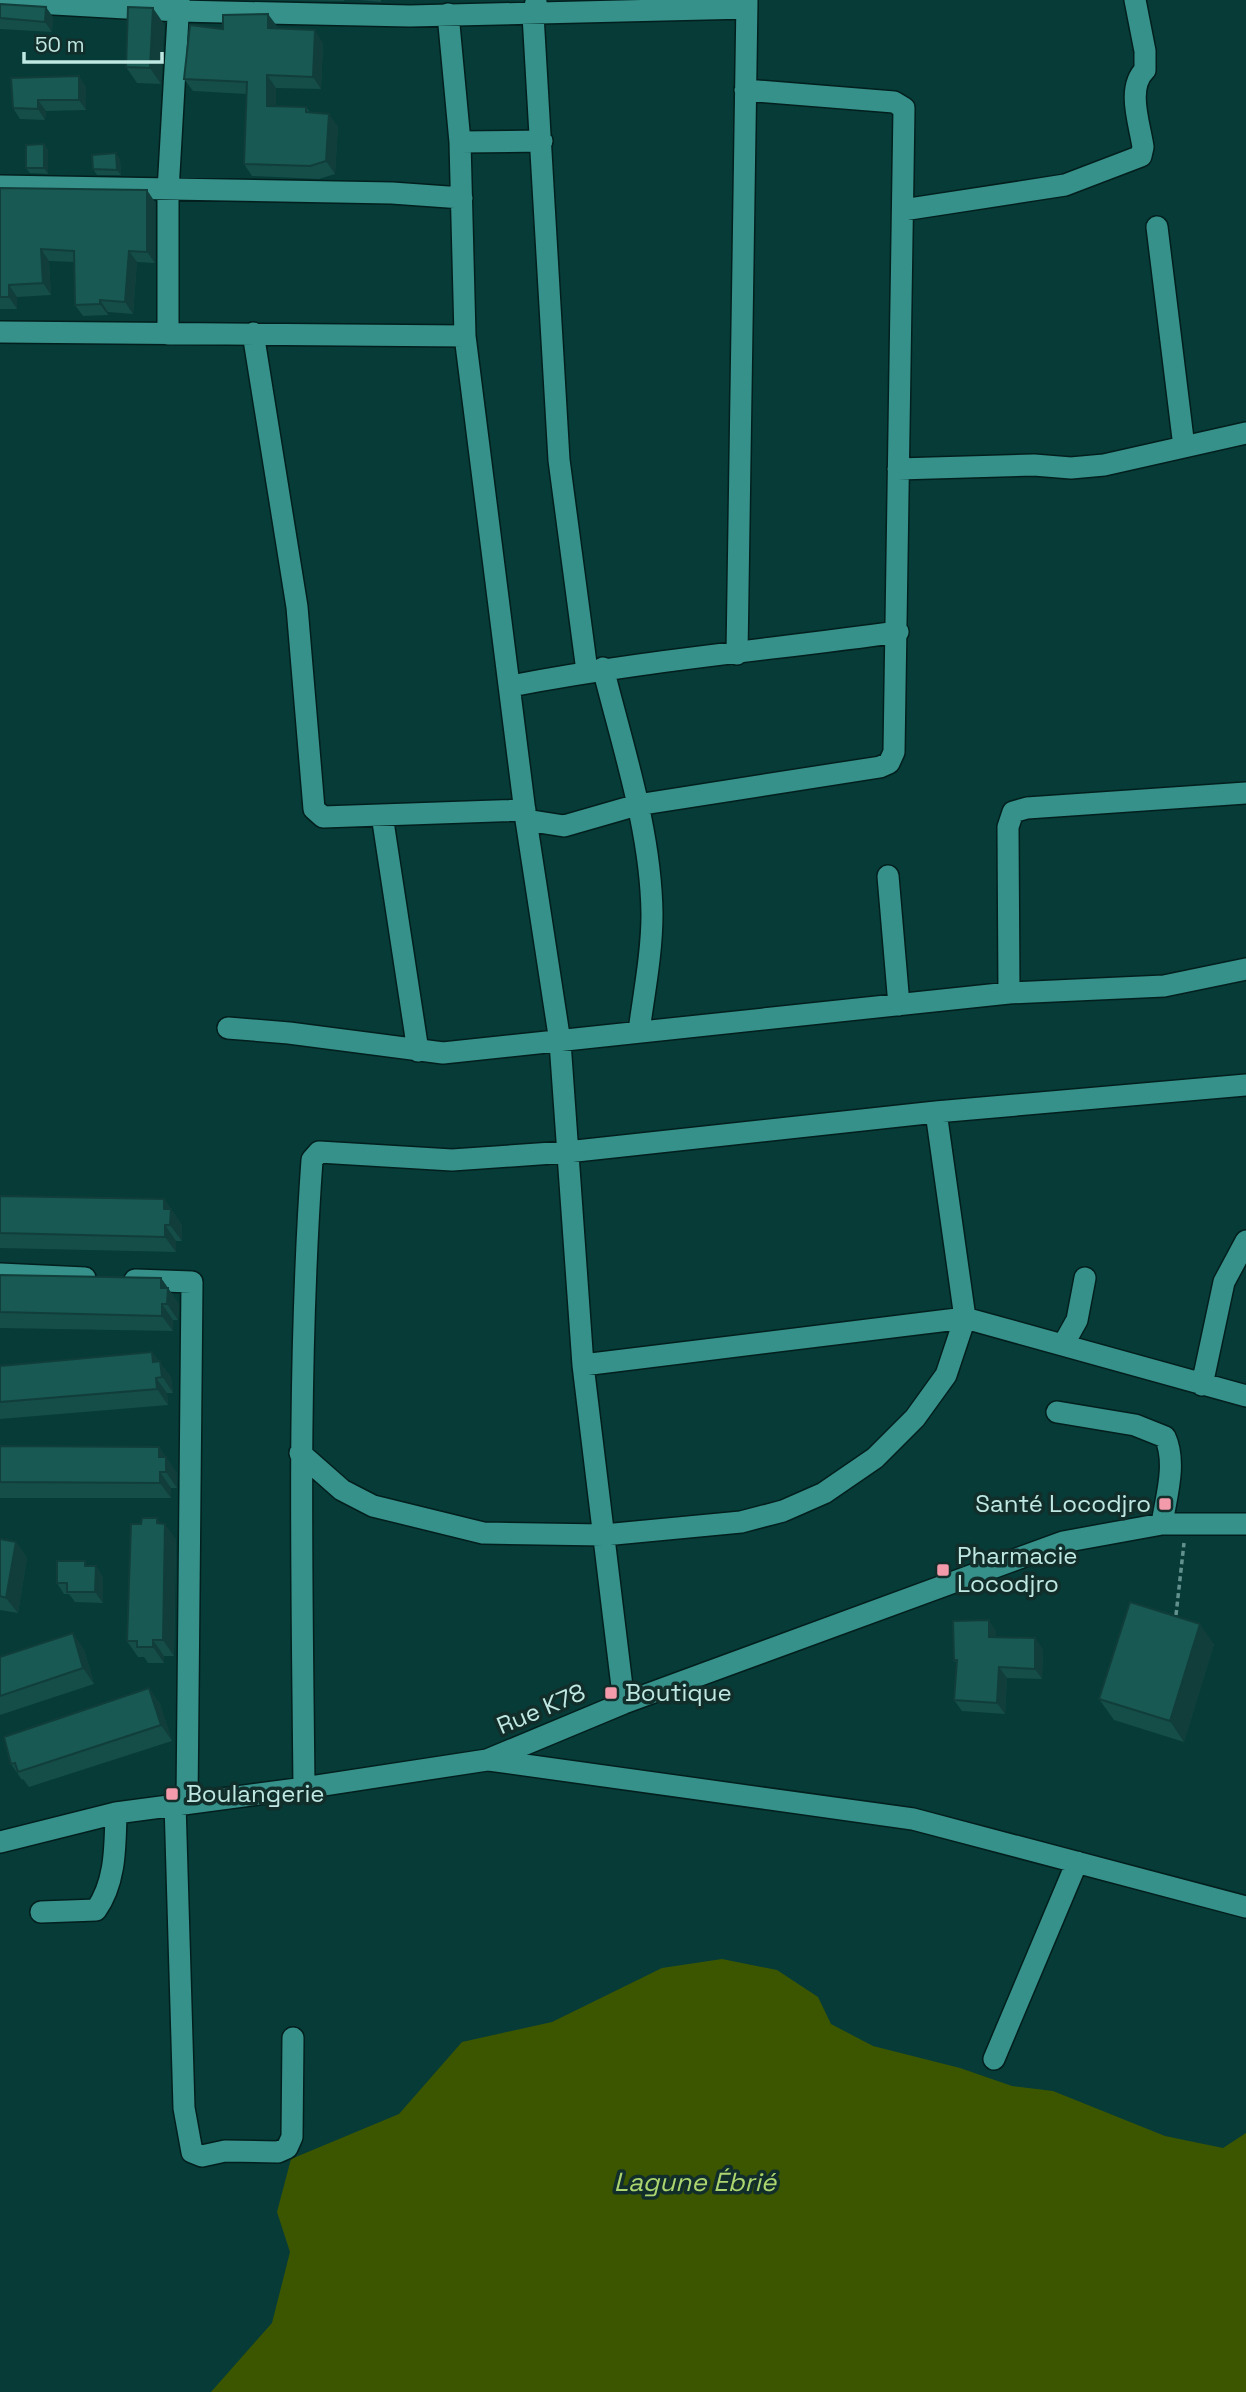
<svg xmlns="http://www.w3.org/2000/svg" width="1246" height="2392" font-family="'Space Grotesk',sans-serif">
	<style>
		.water { fill: #3c5600 }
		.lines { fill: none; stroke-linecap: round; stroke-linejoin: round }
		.minor-casing { stroke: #031f1d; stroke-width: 24 }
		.path { stroke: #63918d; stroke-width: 3.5; stroke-dasharray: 5 3.5; stroke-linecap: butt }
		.minor { stroke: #36918a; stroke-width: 21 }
		.wall { fill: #154d48 }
		.shaded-wall { fill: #113e3b }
		.building { fill: #185954; stroke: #113e3b; stroke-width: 2 }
		.poi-dot { fill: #f39aab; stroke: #122e2b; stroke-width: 2.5 }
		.labels { text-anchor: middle; stroke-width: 7; stroke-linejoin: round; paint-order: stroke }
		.poi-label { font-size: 24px; fill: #bfe8e3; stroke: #122e2b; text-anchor: start }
		.street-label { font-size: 24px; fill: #bfe8e3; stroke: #122e2b }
		.water-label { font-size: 26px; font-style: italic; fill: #acd56f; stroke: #122e2b }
	</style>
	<rect width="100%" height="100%" fill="#073b37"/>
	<!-- water -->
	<path class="water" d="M722 1959 777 1970 818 1997 831 2024 873 2046 960 2068 1012 2086 1053 2091 1165 2136 1223 2148 1246 2133V2392H211L272 2323 290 2252 277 2212 291 2159 399 2114 462 2042 552 2022 662 1968Z"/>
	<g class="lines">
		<!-- minor casing -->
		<g class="minor-casing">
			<path id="minor" d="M0 1 179 11 410 16 747 8
				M536 2 533 15 559 460 587 671
				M448 14 460 142 465 336 526 820 560 1042 583 1365 624 1703
				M460 142 542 141
				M0 186 392 193 462 198
				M903 210 1065 185 1141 156 1143 147C1140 125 1126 88 1145 70V51L1135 0
				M1157 227 1184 447
				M0 332 465 336
				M253 333 297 607 314 809 323 817 525 810
				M168 334V191L179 0
				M898 469 1034 465 1071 468 1104 465 1246 433
				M737 654 747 0
				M603 668C623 748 651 831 652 914 652 953 644 993 639 1031
				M511 686C639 661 769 650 898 632
				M382 815 418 1051
				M526 820 564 826 637 805 880 767 889 763 894 752 904 108 894 102 745 90
				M888 876 899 1005
				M1009 993 1008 827 1013 812 1027 808 1246 793
				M228 1028 289 1033 443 1053 1009 993 1164 986 1246 969
				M0 1274 85 1278
				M135 1280 192 1282 187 1802
				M1063 1345 1077 1320 1085 1278
				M583 1365 965 1318 1246 1396
				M1202 1385 1224 1282 1246 1241
				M1057 1412 1135 1425 1165 1437C1177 1463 1166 1497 1162 1524
				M300 1453 342 1490 373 1506 483 1533 604 1535 741 1522 783 1511 824 1493 875 1458 915 1418 946 1375 965 1318 936 1112
				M489 1760 913 1819 1246 1907
				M304 1788C302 1579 297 1369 312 1160L319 1152 452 1160 567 1152 936 1112 1246 1085
				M175 1803 184 2108 192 2152 202 2156 225 2151 278 2152 287 2148 292 2137 293 2038
				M0 1842 116 1813 304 1788 487 1760 624 1703 1063 1542 1162 1524H1246
				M41 1912 96 1910C116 1882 115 1846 116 1813
				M994 2059 1077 1862"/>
		</g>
		<!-- path -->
		<path class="path" d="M1176 1615 1184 1543"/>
		<!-- minor -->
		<use href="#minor" class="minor"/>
	</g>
	<!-- wall -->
	<path class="wall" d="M278 0H344V1Z
		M359 0H381V2Z
		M0 4 53 17 52 32 0 29Z
		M164 24 161 84 137 83 126 67Z
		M277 26V29L323 43 321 89 276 88V106L306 107 310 112 338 126 335 174 319 179 252 176 244 164 247 94 193 91 184 79 223 29Z
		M86 86V110L46 111 45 120 20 119 13 108Z
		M44 144 48 150V174L30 173 26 168Z
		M120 159 121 175H97L93 169Z
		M0 188 155 202V263L137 262 133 314 108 312V315L83 316 75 305 74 262 49 261 51 295 17 297V309H0Z
		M0 1196 164 1199 182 1225V1241H176V1252L0 1248Z
		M0 1275 161 1278 179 1304 178 1320H173V1331L0 1328Z
		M152 1352 171 1377 173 1393H167L168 1405 0 1419V1366Z
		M0 1446 159 1447 177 1473V1488H171V1498H0Z
		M160 1523 176 1539 174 1656H164V1663H148L144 1657H138L127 1641Z
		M0 1539 16 1542 27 1558 18 1613 0 1610Z
		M88 1566H96L103 1577V1603L75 1602 69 1594H64L57 1583Z
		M996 1631V1637L1043 1649 1042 1679 1007 1678 1005 1714 962 1711 954 1700 957 1664 954 1660Z
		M1214 1644 1184 1742 1114 1720 1099 1699Z
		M84 1649 94 1684 0 1715V1657Z
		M149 1688 160 1704 172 1741 29 1787 23 1779 22 1780 11 1764Z"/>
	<!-- shaded-wall -->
	<path class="shaded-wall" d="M46 7 53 17 52 32 45 22Z
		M153 8 164 24 161 84 150 68Z
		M268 14 277 26V41L268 28Z
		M315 30 323 43 321 89 313 77Z
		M267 75 276 88V118L267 106Z
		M79 76 86 86V110L79 100Z
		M38 100 46 111 45 120 38 109Z
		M329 114 338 126 335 174 326 161Z
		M44 144 48 150V174L44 168Z
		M116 153 120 159 121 175 117 170Z
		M147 190 155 202V263L147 252Z
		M41 249 49 261 51 295 43 283Z
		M129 251 137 262 133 314 125 302Z
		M9 285 17 297V309L9 297Z
		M100 300 108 312V315L100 304Z
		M164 1199 182 1225V1241L170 1225 164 1209Z
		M165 1225 176 1241V1252L165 1237Z
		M161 1278 179 1304 178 1320 167 1304 161 1288Z
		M162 1304 173 1320V1331L162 1316Z
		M152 1352 171 1377 173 1393 153 1362Z
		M156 1378 167 1393 168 1405 157 1389Z
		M159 1447 177 1473V1488L166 1472 159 1457Z
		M160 1472 171 1488V1498L160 1483Z
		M157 1518 165 1530V1524L176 1539 174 1656 163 1640Z
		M16 1542 27 1558 18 1613 6 1598Z
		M96 1566 103 1577V1603L95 1592Z
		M989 1620 996 1631V1648L989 1637Z
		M1200 1624 1214 1644 1184 1742 1170 1721Z
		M73 1633 84 1649 94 1684 83 1668Z
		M1035 1638 1043 1649 1042 1679 1035 1669Z
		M153 1640 164 1656V1663L153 1647Z
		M999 1667 1007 1678 1005 1714 997 1703Z
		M149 1688 160 1704 172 1741 161 1725Z"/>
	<!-- building -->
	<path class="building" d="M0 4 46 7 45 22 0 18Z
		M128 7 153 8 150 68 126 67Z
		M268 14V28L315 30 313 77 267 75V106L306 107V112L329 114 326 161 310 166 244 164 247 82 184 79 190 25 223 29V15Z
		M79 76V100H38V109L13 108 11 78Z
		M44 144V168H26V145Z
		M116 153 117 170 93 169 92 155Z
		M0 188 147 190V252L129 251 125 302 100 300V304L75 305 74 251 41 249 43 283 9 285V297H0Z
		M0 1196 164 1199V1209H171L170 1225H165V1237L0 1233Z
		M0 1275 161 1278V1288H168L167 1304H162V1316L0 1312Z
		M152 1352 153 1362 160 1361 162 1377 156 1378 157 1389 0 1402V1366Z
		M0 1446 159 1447V1457H166V1472H160V1483L0 1482Z
		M142 1518H157V1523L165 1524 163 1640H153V1647H137V1641H127L131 1524H141Z
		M0 1539 16 1542 6 1598 0 1596Z
		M57 1561H85V1566H96L95 1592H67V1583H57Z
		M1130 1602 1200 1624 1170 1721 1099 1699Z
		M989 1620V1637L1035 1638V1669L999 1667 997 1703 954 1700 957 1660H954L953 1621Z
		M73 1633 83 1668 0 1696V1657Z
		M149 1688 161 1725 18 1772 15 1763 11 1764 4 1737Z"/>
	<!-- markers -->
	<g class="poi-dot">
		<rect x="1158" y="1497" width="14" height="14" rx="3.5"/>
		<rect x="936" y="1563" width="14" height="14" rx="3.5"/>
		<rect x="604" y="1686" width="14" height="14" rx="3.5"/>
		<rect x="165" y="1787" width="14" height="14" rx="3.5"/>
	</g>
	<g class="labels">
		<!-- poi labels -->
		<g class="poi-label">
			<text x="1151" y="1512" text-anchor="end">Santé Locodjro</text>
			<text x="957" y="1564">Pharmacie<tspan x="957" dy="28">Locodjro</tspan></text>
			<text x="625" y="1701">Boutique</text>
			<text x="186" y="1802">Boulangerie</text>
		</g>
		<!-- street labels -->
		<g class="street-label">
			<text transform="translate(541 1709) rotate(-23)" y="8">Rue K78</text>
		</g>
		<!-- water labels -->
		<g class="water-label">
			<text x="695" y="2191">Lagune Ébrié</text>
		</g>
	</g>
	<!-- scale -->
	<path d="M24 52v10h138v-10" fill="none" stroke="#bfe8e3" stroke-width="3.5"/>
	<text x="35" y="52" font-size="21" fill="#bfe8e3" stroke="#122e2b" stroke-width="5" paint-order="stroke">50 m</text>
</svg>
